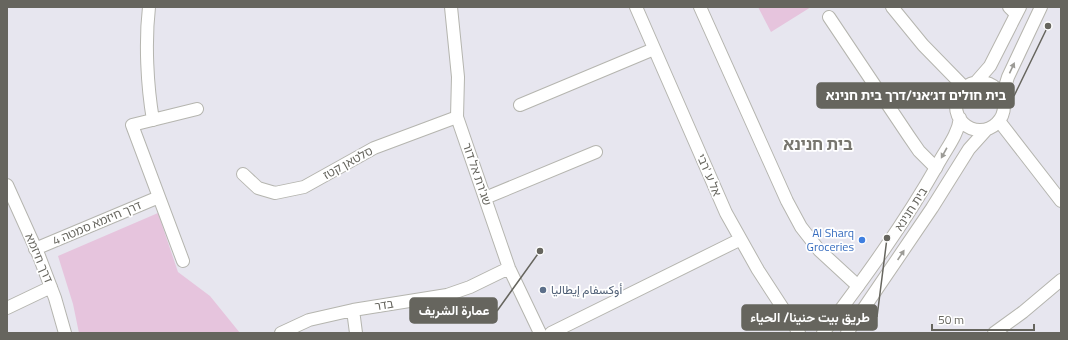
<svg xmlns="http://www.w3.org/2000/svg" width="1068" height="340" font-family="'Titillium Web',Vazirmatn,'Noto Sans Hebrew',sans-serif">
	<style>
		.green { fill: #e6c4dd }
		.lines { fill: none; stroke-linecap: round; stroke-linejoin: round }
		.street-casing { stroke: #b5b5af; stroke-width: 14 }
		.secondary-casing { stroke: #b6b5ae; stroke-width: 14 }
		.street { stroke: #fff; stroke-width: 12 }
		.secondary { stroke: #fff; stroke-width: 12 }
		.oneway { fill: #9c9b96 }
		.shop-dot { fill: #3f7fe0; stroke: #fff; stroke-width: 1.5 }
		.service-dot { fill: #5c6f8a; stroke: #fff; stroke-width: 1.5 }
		.labels { text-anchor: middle; stroke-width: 3.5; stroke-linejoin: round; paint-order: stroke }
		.street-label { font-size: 12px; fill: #66655e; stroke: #fff }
		.shop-label { font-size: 12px; fill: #366cbe; stroke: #fff; text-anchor: end }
		.service-label { font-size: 12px; fill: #4e5e75; stroke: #fff; text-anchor: start }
		.district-label { font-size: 16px; font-weight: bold; fill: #78766f; stroke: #fff }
		.leader { fill: none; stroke: #66655e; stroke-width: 1.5 }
		.callout-dot { fill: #66655e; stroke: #fff; stroke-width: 1.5 }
		.callout { fill: #66655e; stroke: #66655e; stroke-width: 1.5 }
		.callout-label { font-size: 13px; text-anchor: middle; font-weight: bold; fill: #fff }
	</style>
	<rect width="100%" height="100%" fill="#e7e6ef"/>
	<!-- green -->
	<path class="green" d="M758 7H811L771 32Z
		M158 213 178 272 210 296 240 333H79L73 304 58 256Z"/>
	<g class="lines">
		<!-- street casing -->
		<g class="street-casing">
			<path id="street" d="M149 7C145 42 147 85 153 120
				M451 7 458 77 457 117 509 268 540 333
				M636 7 726 213 758 270 799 333
				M700 7 787 201 801 227 819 250 858 286
				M892 7 923 45 965 88
				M1009 7 1016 14
				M829 17 908 135 919 151 936 168
				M520 105 654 49
				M999 121 1061 201
				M243 174 258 188 275 193 304 187 374 148 457 117
				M7 185 39 256 55 298 65 333
				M485 198 596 152
				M35 249 159 197
				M183 261 132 125 197 109
				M7 308 51 287
				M353 310 356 333
				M281 333 309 320 353 310 447 295 470 287 509 268
				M551 333 739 240
				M994 333 1023 312 1061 280"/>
		</g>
		<!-- secondary casing -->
		<g class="secondary-casing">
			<path id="secondary" d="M976 82 990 66 1020 7
				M956 106a24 24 0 1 1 48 0a24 24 0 1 1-48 0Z
				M1004 100V90L1008 77 1041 7
				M823 333C864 279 904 224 938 164 946 149 958 135 960 118
				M847 333 932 208 969 149 987 129"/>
		</g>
		<!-- street -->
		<use href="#street" class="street"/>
		<!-- secondary -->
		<use href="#secondary" class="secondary"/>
	</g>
	<!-- one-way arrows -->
	<defs><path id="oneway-solid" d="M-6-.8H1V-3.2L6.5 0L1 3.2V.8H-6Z"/></defs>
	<g class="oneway">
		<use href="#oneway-solid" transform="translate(1012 68) rotate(-65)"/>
		<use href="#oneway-solid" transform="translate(944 153) rotate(119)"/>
		<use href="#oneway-solid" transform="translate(901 255) rotate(-56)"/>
	</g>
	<!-- markers -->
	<circle class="shop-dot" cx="862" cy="240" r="4"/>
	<circle class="service-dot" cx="543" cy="290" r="4"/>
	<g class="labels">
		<!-- street labels -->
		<g class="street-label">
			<text transform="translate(348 163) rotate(-29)" y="4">סלטאן קטז</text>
			<text transform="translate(477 174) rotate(71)" y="4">שג'רת אל דור</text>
			<text transform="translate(709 175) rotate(67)" y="4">אל ע 'רבי</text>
			<text transform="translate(911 209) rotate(-57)" y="4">בית חנינא</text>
			<text transform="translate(97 223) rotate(-23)" y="4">דרך חיזמא סמטה 4</text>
			<text transform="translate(39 258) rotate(67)" y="4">דרך חיזמא</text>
			<text transform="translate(384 305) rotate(-9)" y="4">בדר</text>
		</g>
		<!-- shop labels -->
		<g class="shop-label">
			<text x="854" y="237">Al Sharq<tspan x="854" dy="14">Groceries</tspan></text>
		</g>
		<!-- service labels -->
		<g class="service-label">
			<text x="551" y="294">أوكسفام إيطاليا</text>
		</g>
		<!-- district labels -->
		<g class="district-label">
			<text x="818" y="150">בית חנינא</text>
		</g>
	</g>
	<!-- callouts -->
	<path class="leader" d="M1048 26L1014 96M540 251L497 311M887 238L877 317"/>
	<g class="callout-dot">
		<circle cx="1048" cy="26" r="4"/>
		<circle cx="540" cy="251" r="4"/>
		<circle cx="887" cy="238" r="4"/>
	</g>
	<g class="callout">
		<rect x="817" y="83" width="197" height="25" rx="4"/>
		<rect x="410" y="298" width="87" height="25" rx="4"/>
		<rect x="742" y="305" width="135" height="25" rx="4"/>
	</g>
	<g class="callout-label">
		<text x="916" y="100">בית חולים דג׳אני/דרך בית חנינא</text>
		<text x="454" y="315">عمارة الشريف</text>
		<text x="810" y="322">طريق بيت حنينا/ الحياء</text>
	</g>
	<!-- border -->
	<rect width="1068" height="340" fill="none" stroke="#66655e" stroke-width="16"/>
	<!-- scale -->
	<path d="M932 324v6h102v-6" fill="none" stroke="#66655e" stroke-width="2"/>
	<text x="938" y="324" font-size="12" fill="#66655e" stroke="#ffffff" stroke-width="3" paint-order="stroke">50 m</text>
</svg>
